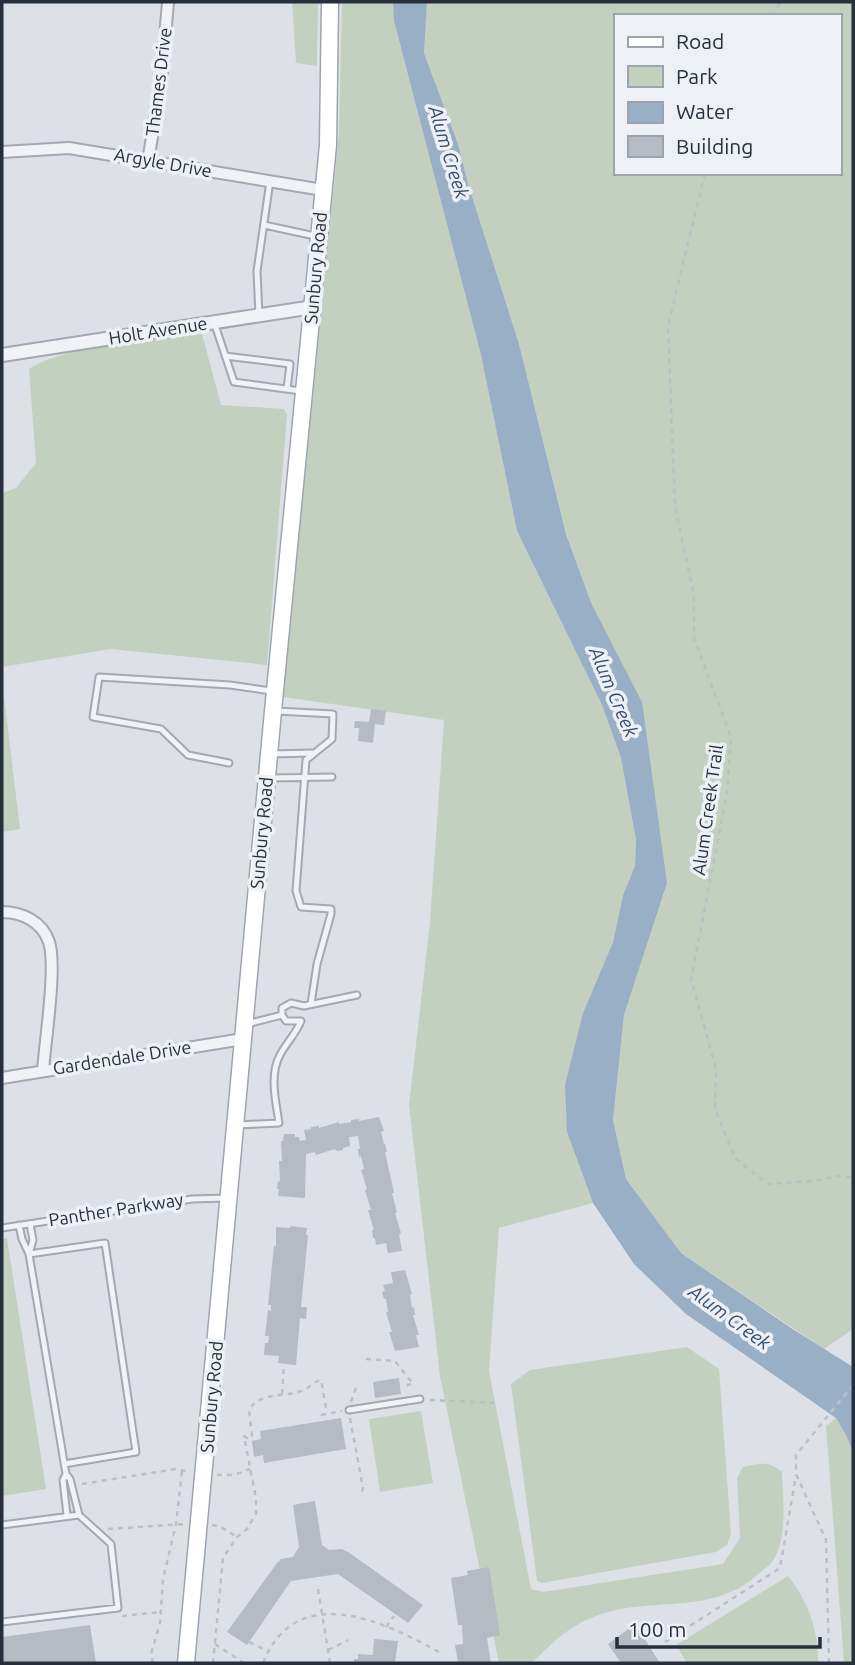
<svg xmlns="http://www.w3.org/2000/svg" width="855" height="1665" font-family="Ubuntu,sans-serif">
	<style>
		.green { fill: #c3d0bf; fill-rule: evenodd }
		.water { fill: #99afc6 }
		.building { fill: #b5bac3 }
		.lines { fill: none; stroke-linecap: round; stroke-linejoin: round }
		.service-casing { stroke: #a3a8b1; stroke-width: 9 }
		.minor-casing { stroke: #a3a8b1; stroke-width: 14 }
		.tertiary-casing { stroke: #a3a8b1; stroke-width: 16 }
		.primary-casing { stroke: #9da5b2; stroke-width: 19 }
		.path { stroke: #bcbfc5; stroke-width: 2.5; stroke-dasharray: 5 5; stroke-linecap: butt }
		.service { stroke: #f0f2f5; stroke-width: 5 }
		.minor { stroke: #f0f2f5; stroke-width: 10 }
		.tertiary { stroke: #f0f2f5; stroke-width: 12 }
		.primary { stroke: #fff; stroke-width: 16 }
		.labels { text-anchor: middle; stroke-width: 7; stroke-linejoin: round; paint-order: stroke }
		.street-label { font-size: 18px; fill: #272f3d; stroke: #edf0f5 }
		.water-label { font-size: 19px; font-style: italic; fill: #334e70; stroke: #edf0f5 }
	</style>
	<rect width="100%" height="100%" fill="#dde1e7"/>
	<!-- green -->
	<path class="green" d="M292 2H318L317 66 296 63Z
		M342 2H393L394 21 481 355 517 531 602 705 621 758 636 840 635 866 623 895 613 942 583 1013 567 1132 593 1203 499 1228 489 1371 531 1589 543 1592 723 1564 740 1538 737 1478 743 1467C760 1464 768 1460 782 1472 783 1498 788 1540 772 1562 768 1567 761 1572 756 1576 708 1617 650 1595 596 1616 569 1626 552 1643 532 1663H499L440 1376 409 1105 430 922 444 720 283 697 339 134Z
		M427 2H853V1329L824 1349 681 1253 626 1179 613 1120 624 1015 667 883 592 605 566 533 519 344 469 187 458 144 424 53ZM615 16H839V173H615Z
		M202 334 221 405 284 409 287 415 267 665 111 649 2 667V493L16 488 36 463 29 369C64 345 158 340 202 334Z
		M2 680 20 829 2 832Z
		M7 1238 46 1489 2 1496V1239Z
		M687 1347 719 1369 731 1534 727 1545 716 1552 542 1583 537 1581 511 1384 530 1370Z
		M421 1411 433 1483 380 1492 369 1419Z
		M836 1418 847 1437 853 1453V1663H844L826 1426Z
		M788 1576C808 1601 819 1631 818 1663H687L676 1645Z"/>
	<!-- water -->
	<path class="water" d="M393 2H427L424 53 458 144 469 187 519 344 566 534 592 605 642 702 667 883 624 1015 613 1120 626 1179 681 1253 794 1330 853 1367V1453L847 1437 836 1418 686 1314 634 1264 593 1203 567 1132 565 1085 583 1013 613 942 623 895 635 866 636 840 621 758 602 705 517 531 481 355 394 21Z"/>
	<!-- building -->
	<path class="building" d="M371 709 386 711 384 725 375 724 373 743 358 741 359 728H354L355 721 369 722Z
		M379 1117 384 1131 381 1132 384 1144H385L387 1152H385L394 1193H392L397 1213H395L401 1233 399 1234 402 1251 388 1253 386 1243 376 1245 375 1238H373L372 1230H374L368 1210H371L365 1190 367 1189 361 1170 364 1169 361 1156 359 1157 358 1149H360L358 1136 349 1137 350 1146 343 1148V1150L336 1151 335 1149 316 1155 315 1152 306 1154 305 1198 278 1196 279 1189H277L278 1181 280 1182 279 1161H282L281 1141H283L284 1134H295V1137H299L300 1141 306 1140 304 1130 311 1129V1127L319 1126V1128L339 1122V1124L351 1122V1120L359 1119V1121Z
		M290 1226 307 1228 306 1235H308L301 1307H307L306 1319 300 1318 296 1365 278 1363 279 1356 264 1355 265 1343H268L269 1336H265L268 1310 271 1311V1305H268L274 1246H276V1227L290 1228Z
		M405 1270 412 1294 410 1295 412 1308 414 1307 415 1315H413L419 1335H416L419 1347 395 1351 389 1332H392L386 1312H388L386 1299H384L382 1292 385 1291 383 1285 393 1283 391 1272Z
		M399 1378 401 1394 375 1398 373 1382Z
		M341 1418 346 1449 264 1463 263 1455 254 1457 252 1441 261 1439 260 1431Z
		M315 1501 322 1545 329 1550 342 1549 348 1552 423 1605 408 1623 338 1574 291 1581 247 1645 227 1632 277 1563 281 1559 293 1557 299 1547 293 1505Z
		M489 1567 500 1635 487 1638 491 1663H458L455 1645 463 1644 462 1625H458L451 1578 468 1575 467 1571Z
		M635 1624 660 1663H621L608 1644Z
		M90 1625 96 1663H2V1637Z
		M374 1639 398 1641 395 1663H354V1659H358V1654L373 1655Z"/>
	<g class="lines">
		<!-- service casing -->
		<g class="service-casing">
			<path id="service" d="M264 225 315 236
				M259 316 257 271 270 181
				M214 322 234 382 301 391
				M225 356 290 364 287 389
				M276 711 333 714 332 739 306 760 296 891 301 907 331 909V914L317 964 311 1004
				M270 754 312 753
				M229 763 188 755 161 729 93 717 99 677 230 685 271 691
				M270 778 332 777
				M247 1024 282 1015V1008L291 1003 304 1006 357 995
				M238 1125 279 1123C276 1102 269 1075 280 1055 286 1043 296 1034 301 1021H286L282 1015
				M19 1225 22 1239 29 1254 66 1474 70 1479 79 1515
				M2 1228 192 1199 227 1198
				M29 1254 105 1243 136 1452 64 1464
				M29 1254 33 1240 30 1224
				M349 1410 420 1399
				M66 1474 63 1480 67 1515
				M2 1525 79 1515 111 1544 118 1608 2 1622"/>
		</g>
		<!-- minor casing -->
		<g class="minor-casing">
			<path id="minor" d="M2 152 69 148 323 190
				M148 161 161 84 168 2
				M2 912C21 912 42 921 49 942 57 967 45 1041 43 1071
				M2 1078 243 1039"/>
		</g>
		<!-- tertiary casing -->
		<g class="tertiary-casing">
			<path id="tertiary" d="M2 355 313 307"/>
		</g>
		<!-- primary casing -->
		<g class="primary-casing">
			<path id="primary" d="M186 1663 273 711 328 145 330 2"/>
		</g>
		<!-- path -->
		<path class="path" d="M771 16 779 5 785 2
			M705 173 668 326 675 507 694 595V638L731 737 727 794 691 979 716 1069 715 1109 735 1158 768 1184 812 1181 841 1176 853 1178
			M366 1359 395 1361 413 1384 402 1386
			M282 1394 284 1364
			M430 1400 499 1403
			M351 1402 356 1388
			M321 1415 342 1411
			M350 1418 363 1488 361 1494
			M217 1475H234L250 1469
			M82 1484 176 1469 189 1472
			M212 1525 219 1526 237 1537
			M108 1529 185 1524
			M318 1589 330 1663
			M122 1616 161 1612
			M386 1627 394 1616
			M249 1642 268 1651
			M665 1642 780 1568 796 1475
			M215 1644 244 1663
			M328 1650 348 1640
			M153 1663 151 1654 160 1623 163 1579 176 1524 182 1471
			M213 1663 223 1558 237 1537 247 1529 256 1514V1498L244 1436 249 1439 252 1436 249 1410C261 1391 282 1398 301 1391 309 1389 312 1382 321 1380L327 1413
			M263 1663C296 1580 383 1621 439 1652
			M829 1663 826 1540 796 1474V1455L853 1385"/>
		<!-- service -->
		<use href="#service" class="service"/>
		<!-- minor -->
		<use href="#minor" class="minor"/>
		<!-- tertiary -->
		<use href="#tertiary" class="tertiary"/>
		<!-- primary -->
		<use href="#primary" class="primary"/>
	</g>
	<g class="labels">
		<!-- street labels -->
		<g class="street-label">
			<text transform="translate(159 82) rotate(-83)" y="6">Thames Drive</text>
			<text transform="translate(163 163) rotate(10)" y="6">Argyle Drive</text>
			<text transform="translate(316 268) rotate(-85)" y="6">Sunbury Road</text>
			<text transform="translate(158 331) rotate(-9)" y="6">Holt Avenue</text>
			<text transform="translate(708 810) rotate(-82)" y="6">Alum Creek Trail</text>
			<text transform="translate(262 833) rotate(-85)" y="6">Sunbury Road</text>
			<text transform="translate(122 1058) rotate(-9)" y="6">Gardendale Drive</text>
			<text transform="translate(116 1210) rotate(-9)" y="6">Panther Parkway</text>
			<text transform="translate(212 1397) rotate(-85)" y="6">Sunbury Road</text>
		</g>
		<!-- water labels -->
		<g class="water-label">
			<text transform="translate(449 152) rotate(73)" y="7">Alum Creek</text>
			<text transform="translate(614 692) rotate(67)" y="7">Alum Creek</text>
			<text transform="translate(730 1317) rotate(36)" y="7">Alum Creek</text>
		</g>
	</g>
	<!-- border -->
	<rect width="855" height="1665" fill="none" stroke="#272f3d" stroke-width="7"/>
	<!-- legend -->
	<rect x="614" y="14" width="228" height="161" fill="#edf0f5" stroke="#9ea3ab" stroke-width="2"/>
	<rect x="628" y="37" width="35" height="10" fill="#ffffff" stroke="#9ea3ab" stroke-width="2"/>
	<text x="676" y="49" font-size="21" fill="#272f3d">Road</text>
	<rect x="628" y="66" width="35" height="21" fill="#c3d0bf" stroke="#9ea3ab" stroke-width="2"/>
	<text x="676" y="84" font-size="21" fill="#272f3d">Park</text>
	<rect x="628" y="102" width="35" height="21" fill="#99afc6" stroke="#9ea3ab" stroke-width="2"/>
	<text x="676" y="119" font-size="21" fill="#272f3d">Water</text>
	<rect x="628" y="136" width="35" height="21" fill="#b5bac3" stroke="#9ea3ab" stroke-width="2"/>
	<text x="676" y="154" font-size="21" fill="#272f3d">Building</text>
	<!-- scale -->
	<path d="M617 1637v10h203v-10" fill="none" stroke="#272f3d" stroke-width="3.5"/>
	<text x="628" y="1637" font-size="21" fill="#272f3d" stroke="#edf0f5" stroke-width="5" paint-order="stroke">100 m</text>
</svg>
